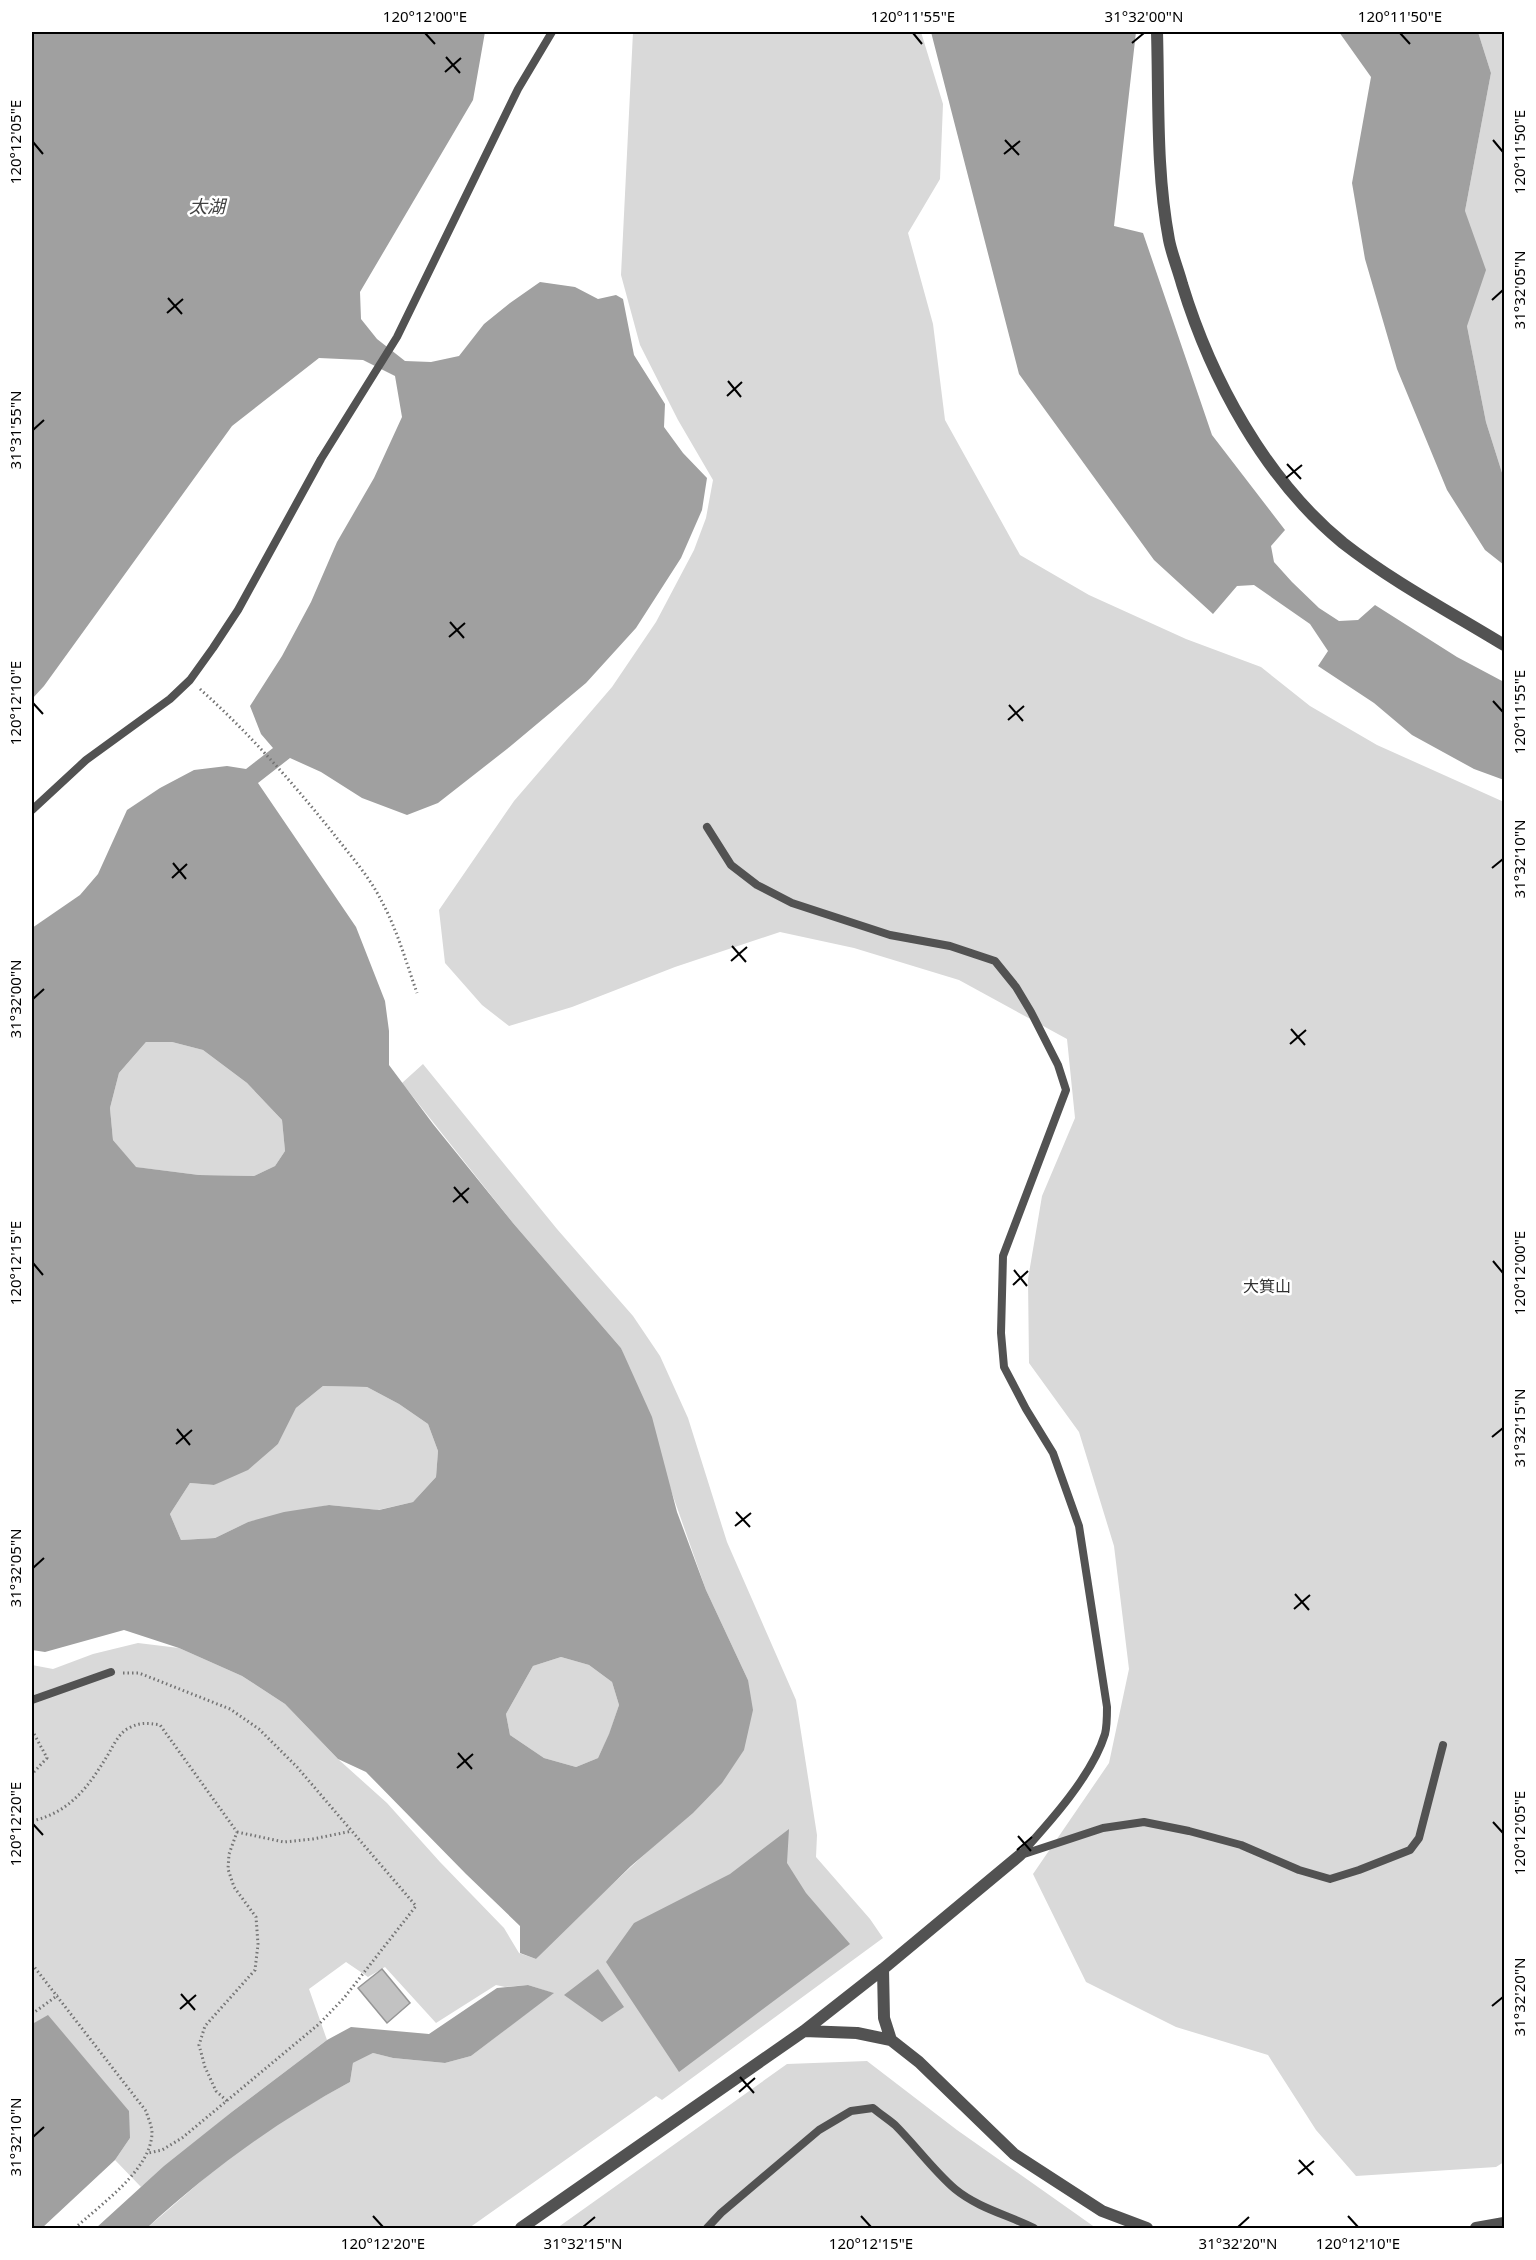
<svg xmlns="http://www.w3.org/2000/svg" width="1536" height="2260" font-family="'Noto Sans','Noto Sans SC',sans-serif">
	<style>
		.green { fill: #d9d9d9 }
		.water { fill: #a0a0a0; fill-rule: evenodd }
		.building { fill: #c2c2c2; stroke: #969696; stroke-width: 1.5 }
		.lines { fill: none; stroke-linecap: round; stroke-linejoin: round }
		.path { stroke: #747474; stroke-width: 3; stroke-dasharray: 1.5 3; stroke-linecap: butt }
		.service { stroke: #525252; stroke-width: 8 }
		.minor { stroke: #525252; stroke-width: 12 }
		.ticks { fill: none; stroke: #000; stroke-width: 2 }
		.labels { text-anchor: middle; stroke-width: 5; stroke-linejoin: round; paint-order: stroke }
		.park-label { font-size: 16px; fill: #303030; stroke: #fff }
		.water-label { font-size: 18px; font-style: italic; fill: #414141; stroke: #fff }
		.neatline { fill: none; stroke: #000; stroke-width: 2 }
		.ticks-label { font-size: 15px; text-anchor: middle; fill: #000 }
	</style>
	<rect width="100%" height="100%" fill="#fff"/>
	<!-- green -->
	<path class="green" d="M633 32H921L943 104 940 179 908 233 933 324 945 420 1020 555 1089 595 1186 639 1261 667 1310 706 1377 745 1504 802V2162L1496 2167 1356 2176 1316 2130 1268 2055 1176 2027 1086 1982 1033 1874 1109 1763 1129 1669 1114 1546 1079 1432 1029 1363 1028 1279 1042 1196 1075 1118 1067 1039 959 980 854 948 780 932 675 967 572 1007 509 1026 482 1005 445 963 439 910 514 801 612 687 656 622 694 550 706 518 713 480 678 420 640 345 621 275Z
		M1478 32H1504V479L1486 422 1467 326 1465 211 1491 73Z
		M146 1042H172L203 1050 247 1083 282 1120 285 1151 275 1166 254 1176 199 1175 135 1167 113 1140 110 1108 119 1073Z
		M423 1064 557 1229 633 1316 660 1356 688 1418 727 1542 796 1700 817 1835 816 1857 870 1919 883 1938 662 2100 656 2096 469 2228H147C172 2207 196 2185 221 2164 261 2133 305 2106 350 2082L353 2063 373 2053 393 2058 445 2063 471 2056 553 1993 528 1985 505 1987 496 1985 436 2023 385 1967 368 1977 346 1962 309 1989 327 2040 233 2111 141 2187 115 2160 130 2138 32 2038V2000H34L32 1997V1665L53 1669 93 1654 138 1643 179 1648 242 1676 285 1704 338 1759 387 1803 440 1862 504 1928 519 1953 536 1959 563 1930 660 1840 748 1680 706 1590 621 1348 513 1223 402 1083Z
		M323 1386 367 1387 399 1404 428 1424 438 1451 436 1477 413 1502 378 1510 329 1505 248 1522 215 1538 181 1540 170 1514 190 1483 214 1485 278 1444 296 1408Z
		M561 1657 589 1665 612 1682 619 1705 609 1735 598 1758 576 1767 544 1758 510 1735 506 1714 533 1666Z
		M867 2061 957 2130 1096 2228H557L787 2064Z"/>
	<!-- water -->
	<path class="water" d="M32 32H485L473 100 360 292 361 319 377 339 405 361 431 362 459 356 484 324 510 303 540 282 575 287 598 299 616 295 623 299 634 355 665 404 664 427 683 453 707 478 702 510 681 558 636 628 586 683 507 749 438 803 407 815 362 798 321 772 290 758 258 783 356 927 385 1001 389 1031V1065L433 1124 513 1223 621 1348 652 1417 677 1512 706 1590 748 1680 753 1710 744 1750 722 1783 693 1813 631 1866 536 1959 520 1953V1926L466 1874 366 1772 338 1759 285 1704 242 1676 179 1648 124 1630 45 1652 32 1650V928L80 895 98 874 127 810 160 788 194 770 227 766 246 769 273 748 261 734 250 706 282 656 311 602 337 542 374 478 402 417 395 376 363 360 319 358 232 426 44 686 32 699ZM146 1042H172L203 1050 247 1083 282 1120 285 1151 275 1166 254 1176 199 1175 136 1167 113 1140 110 1108 119 1073ZM323 1386 367 1387 399 1404 428 1424 438 1451 436 1477 413 1502 379 1510 329 1505 284 1512 248 1522 215 1538 181 1540 170 1514 190 1483 214 1485 248 1470 278 1444 296 1408ZM561 1657 589 1665 612 1682 619 1705 609 1734 598 1758 576 1767 544 1758 510 1735 506 1714 533 1666Z
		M931 32H1136L1114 226 1143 233 1212 435 1285 530 1271 546 1274 562 1292 582 1319 608 1339 621 1358 620 1375 605 1457 657 1504 682V780L1474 769 1412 735 1374 703 1318 666 1328 651 1310 624 1254 585 1237 586 1213 614 1154 560 1019 374Z
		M1339 32H1478L1491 73 1465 211 1486 270 1467 326 1486 422 1504 479V565L1485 550 1447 490 1397 369 1365 259 1352 183 1371 77Z
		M789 1829 787 1863 806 1893 850 1944 679 2072 606 1962 634 1923 730 1874Z
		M598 1969 624 2007 602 2022 564 1995Z
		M528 1985 554 1993 471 2056 445 2063 393 2058 373 2053 353 2063 350 2082C276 2122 209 2171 147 2228H96L164 2166 233 2111 327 2040 351 2027 429 2034 497 1988Z
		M48 2015 129 2111 130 2138 115 2160 42 2228H32V2038L34 2023Z"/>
	<!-- building -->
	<path class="building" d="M382 1969 410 2003 387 2023 358 1988Z"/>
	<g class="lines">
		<!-- path -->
		<path class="path" d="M200 689C249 733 292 782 333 833 349 854 369 876 381 900 397 929 406 962 417 993
			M123 1673H139L230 1709 259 1729 297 1767 416 1906 344 1998 319 2024 182 2138 162 2150 148 2153
			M32 1730 47 1758 32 1774
			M32 1821C71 1812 89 1786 109 1753 114 1744 120 1732 129 1728 140 1722 148 1723 160 1725L237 1832 229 1854 228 1869 234 1887 256 1917 258 1944 255 1970 205 2026 199 2045 205 2067 216 2091 227 2101
			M237 1832 284 1842 313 1839 352 1831
			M32 1964 146 2111C148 2118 152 2126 152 2133 151 2170 100 2205 75 2228
			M32 2014 58 1995"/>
		<!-- service -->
		<path class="service" d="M32 810 86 760 170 699 190 680 213 648 238 610 321 459 397 337 518 89 552 32
			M707 827 731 865 757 885 792 903 890 935 950 946 995 961 1016 987 1031 1012 1058 1065 1066 1090 1003 1256 1001 1333 1004 1367 1026 1409 1053 1453 1079 1526 1107 1707C1107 1716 1107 1726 1105 1734 1092 1776 1049 1823 1020 1855
			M32 1700 111 1672
			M1021 1855 1103 1828 1144 1822 1189 1831 1241 1845 1299 1870 1330 1879 1359 1870 1410 1850 1419 1838 1443 1745
			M707 2228 721 2213 819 2130 851 2111 873 2108C880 2114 888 2119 895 2125 916 2146 933 2170 955 2189 978 2208 1008 2215 1034 2228"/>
		<!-- minor -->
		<path class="minor" d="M1157 32C1159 101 1156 171 1169 240 1172 255 1178 269 1182 284 1211 379 1265 479 1343 543 1393 582 1450 612 1504 645
			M883 1969 884 2018 891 2040
			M804 2031 857 2033 891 2040 919 2062 1014 2154 1102 2211 1147 2228
			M521 2228 804 2031 883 1969 1020 1855
			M1476 2228 1504 2223"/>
	</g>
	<!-- ticks -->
	<path class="ticks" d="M425 33 435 44M913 33 922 44M1400 33 1410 44M1132 43 1144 33M446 57 460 73M445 72 461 58M1005 140 1019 155M1493 140 1503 152M33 142 43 154M1004 154 1020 141M168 298 182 314M1492 300 1503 290M167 313 183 299M728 381 741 397M727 396 742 382M33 430 44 420M1287 464 1301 479M1286 478 1302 465M450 622 464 638M449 637 465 623M1493 701 1503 712M33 703 43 714M1009 705 1023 721M1008 720 1024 706M173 863 186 879M1492 868 1503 859M172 878 187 864M732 946 746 962M731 961 747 947M33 999 44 989M1291 1029 1305 1045M1290 1044 1306 1030M454 1187 468 1203M453 1202 469 1188M1493 1261 1503 1273M33 1263 43 1275M1014 1270 1027 1286M1013 1285 1028 1271M177 1429 190 1445M1492 1437 1503 1428M176 1444 192 1430M736 1512 750 1527M735 1526 751 1513M33 1568 44 1558M1295 1594 1309 1610M1294 1609 1310 1595M458 1753 472 1769M457 1768 473 1754M1493 1822 1503 1833M33 1824 43 1835M1018 1836 1031 1851M1017 1850 1032 1837M181 1994 195 2010M1492 2006 1503 1997M180 2009 196 1995M740 2077 754 2093M739 2092 755 2078M33 2137 44 2127M1299 2160 1313 2175M1298 2174 1314 2161M373 2216 383 2227M861 2216 871 2227M1348 2216 1358 2227M583 2227 595 2217M1238 2227 1249 2217"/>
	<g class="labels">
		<!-- park labels -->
		<g class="park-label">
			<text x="1267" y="1292">大箕山</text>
		</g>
		<!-- water labels -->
		<g class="water-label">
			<text x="207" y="213">太湖</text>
		</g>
	</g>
	<!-- border -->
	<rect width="1536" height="2260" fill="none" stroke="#ffffff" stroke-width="66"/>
	<rect x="33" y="33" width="1470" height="2194" class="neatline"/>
	<g class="ticks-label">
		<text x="425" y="22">120°12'00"E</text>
		<text x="913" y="22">120°11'55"E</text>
		<text x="1144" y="22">31°32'00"N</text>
		<text x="1400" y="22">120°11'50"E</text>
		<text transform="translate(16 142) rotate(-90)" y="5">120°12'05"E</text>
		<text transform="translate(1520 152) rotate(-90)" y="5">120°11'50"E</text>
		<text transform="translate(1520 290) rotate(-90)" y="5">31°32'05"N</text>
		<text transform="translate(16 430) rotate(-90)" y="5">31°31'55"N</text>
		<text transform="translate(16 703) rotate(-90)" y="5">120°12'10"E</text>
		<text transform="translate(1520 712) rotate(-90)" y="5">120°11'55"E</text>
		<text transform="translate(1520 859) rotate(-90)" y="5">31°32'10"N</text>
		<text transform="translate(16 999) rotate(-90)" y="5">31°32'00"N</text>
		<text transform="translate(16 1263) rotate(-90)" y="5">120°12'15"E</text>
		<text transform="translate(1520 1273) rotate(-90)" y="5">120°12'00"E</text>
		<text transform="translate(1520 1428) rotate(-90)" y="5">31°32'15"N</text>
		<text transform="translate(16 1568) rotate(-90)" y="5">31°32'05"N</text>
		<text transform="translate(16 1824) rotate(-90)" y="5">120°12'20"E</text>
		<text transform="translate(1520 1833) rotate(-90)" y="5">120°12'05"E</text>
		<text transform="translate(1520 1997) rotate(-90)" y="5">31°32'20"N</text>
		<text transform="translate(16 2137) rotate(-90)" y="5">31°32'10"N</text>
		<text x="383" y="2249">120°12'20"E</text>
		<text x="583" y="2249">31°32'15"N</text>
		<text x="871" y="2249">120°12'15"E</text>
		<text x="1238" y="2249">31°32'20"N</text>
		<text x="1358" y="2249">120°12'10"E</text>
	</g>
</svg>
